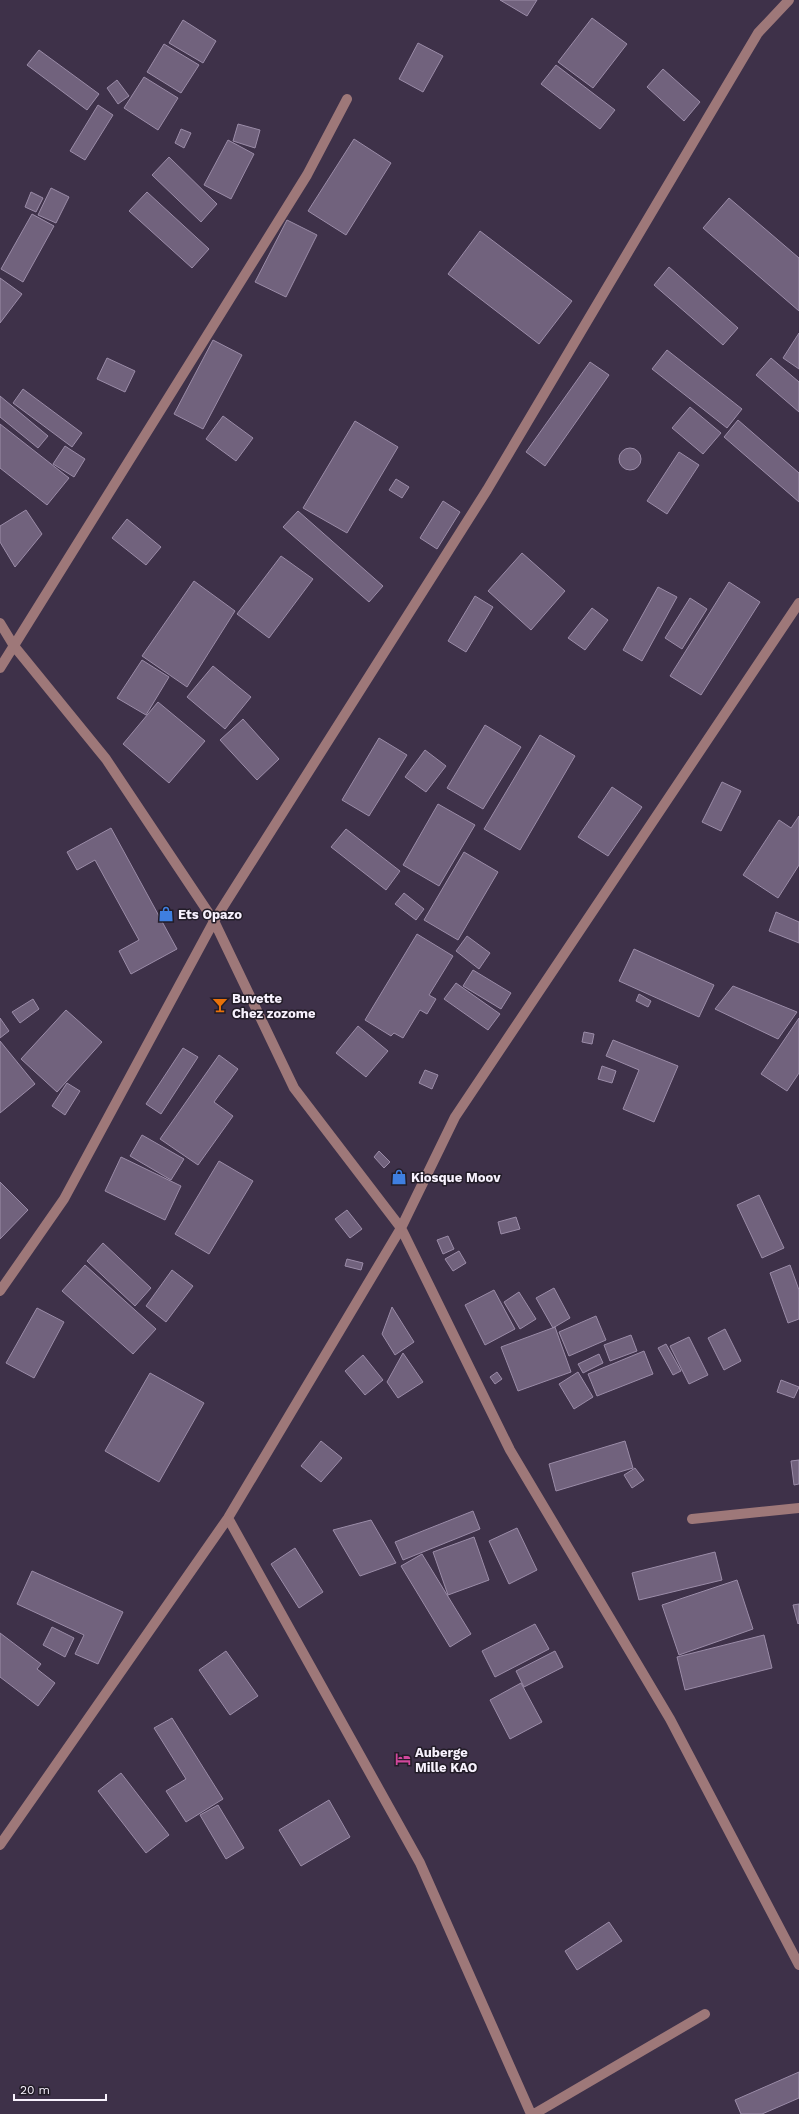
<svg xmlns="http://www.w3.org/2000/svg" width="799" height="2114" font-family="'Work Sans',sans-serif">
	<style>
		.building { fill: #71627d; stroke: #9b8ca8 }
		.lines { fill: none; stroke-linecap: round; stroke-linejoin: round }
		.minor { stroke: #9e7879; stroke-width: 10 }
		.labels { text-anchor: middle; stroke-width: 3; stroke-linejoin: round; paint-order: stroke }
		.poi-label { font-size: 13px; font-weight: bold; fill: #f7f1fd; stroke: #221c27; text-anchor: start }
	</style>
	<rect width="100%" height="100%" fill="#3e3149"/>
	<!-- building -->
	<path class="building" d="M500 0H537L527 16Z
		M592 18 627 44 593 88 558 62Z
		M183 20 216 41 203 63 169 43Z
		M418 43 443 56 423 92 399 79Z
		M164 44 199 65 181 93 147 72Z
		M39 50 99 94 87 110 27 65Z
		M556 65 615 110 600 129 541 84Z
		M663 69 700 102 684 121 647 87Z
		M144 77 178 98 158 130 124 108Z
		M117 80 129 96 118 104 107 88Z
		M98 105 113 115 85 160 70 151Z
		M238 124 260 130 255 148 233 141Z
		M181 129 191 133 184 148 175 143Z
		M354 139 391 163 346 235 308 211Z
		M228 140 254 154 231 199 204 185Z
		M169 157 217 204 201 222 152 175Z
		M51 188 69 197 56 223 38 215Z
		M31 192 43 198 36 212 25 207Z
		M147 192 209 249 192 268 129 211Z
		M729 198 799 258V311L703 228Z
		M32 214 54 226 23 282 1 269Z
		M287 220 317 235 286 297 255 282Z
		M480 231 572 301 539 344 448 274Z
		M669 267 738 328 723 345 654 285Z
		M0 278 22 294 0 323Z
		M799 333V369L783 358Z
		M213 340 242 355 203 429 174 414Z
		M667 350 742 409 727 428 652 369Z
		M107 358 135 371 125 392 97 379Z
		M771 358 799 382V412L756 375Z
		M590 362 609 375 545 466 526 452Z
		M23 389 82 433 72 447 13 403Z
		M0 396 48 436 38 448 0 417Z
		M690 407 721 433 703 454 672 428Z
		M223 416 253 438 236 461 206 439Z
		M738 420 799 473V502L724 437Z
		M355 421 398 447 347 533 303 508Z
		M0 424 69 478 47 505 0 468Z
		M65 446 85 459 74 477 53 464Z
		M619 459a11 11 0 1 1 22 0a11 11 0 1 1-22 0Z
		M679 452 699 465 667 514 647 501Z
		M396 479 409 487 402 498 389 490Z
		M443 501 460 512 437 549 420 538Z
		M26 510 42 534 15 567 0 542V526Z
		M298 511 383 586 369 602 283 527Z
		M127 519 161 547 146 565 112 538Z
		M522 553 565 591 531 630 488 591Z
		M281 556 313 579 269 638 237 614Z
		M194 581 235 611 187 687 142 656Z
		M729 582 760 602 701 695 670 676Z
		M658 587 677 597 642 661 623 650Z
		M475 596 493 607 466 652 448 641Z
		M690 598 707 609 682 649 665 638Z
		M592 608 608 620 585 650 568 638Z
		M142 660 169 677 146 715 117 698Z
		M213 666 251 697 225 729 187 697Z
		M158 702 205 741 169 783 123 744Z
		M243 719 279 759 257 780 220 740Z
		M485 725 521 747 483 809 447 788Z
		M540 735 575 756 520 850 484 829Z
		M379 738 407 755 369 816 342 800Z
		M425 750 446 766 426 792 405 777Z
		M722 782 741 791 721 831 702 822Z
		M612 787 642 807 608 856 578 837Z
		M438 804 475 825 439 886 403 865Z
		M799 816V865L778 898 743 875 779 820 791 828Z
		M111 828 177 949 131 974 119 951 139 940 95 860 77 870 67 852Z
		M346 829 400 871 386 890 331 847Z
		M464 852 498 872 458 940 424 920Z
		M404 893 424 909 416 920 395 904Z
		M776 912 799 922V943L769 931Z
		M417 934 453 956 429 995 436 999 427 1014 420 1010 403 1038 394 1033 391 1036 365 1020Z
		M467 936 490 953 479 969 456 951Z
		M634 949 714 985 699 1017 619 981Z
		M473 970 511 993 501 1009 463 986Z
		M456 983 500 1014 488 1030 444 999Z
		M733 986 797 1012 778 1039 715 1009Z
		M639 994 651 1001 648 1007 636 1001Z
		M33 999 39 1009 20 1023 12 1012Z
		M66 1010 102 1042 57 1092 21 1059Z
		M0 1018 9 1031 0 1038Z
		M799 1018V1073L787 1091 761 1074Z
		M358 1026 388 1051 366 1077 336 1053Z
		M584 1032 594 1034 592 1044 582 1042Z
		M613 1040 678 1066 654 1122 623 1109 639 1070 606 1056Z
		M0 1041 35 1084 0 1113Z
		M183 1048 198 1057 161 1114 146 1104Z
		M219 1055 238 1069 214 1102 233 1116 198 1165 160 1139Z
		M602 1066 616 1071 612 1083 598 1079Z
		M425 1070 438 1075 432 1089 419 1083Z
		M67 1083 80 1091 65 1115 52 1106Z
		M142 1135 184 1159 171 1180 130 1156Z
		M379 1151 390 1162 384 1168 374 1157Z
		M121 1157 181 1186 165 1220 105 1191Z
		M219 1161 253 1181 209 1254 175 1234Z
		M0 1182 28 1210 0 1239Z
		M759 1195 784 1248 762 1258 737 1205Z
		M347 1210 362 1229 350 1238 335 1219Z
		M516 1217 520 1229 501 1234 498 1222Z
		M448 1236 454 1249 443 1254 437 1240Z
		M103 1243 151 1288 135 1306 87 1261Z
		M459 1251 466 1263 453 1271 445 1259Z
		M347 1259 363 1263 361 1270 345 1266Z
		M85 1265 156 1329 133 1354 62 1291Z
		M790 1265 799 1290V1319L788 1323 770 1273Z
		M172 1270 193 1286 166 1322 146 1306Z
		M554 1288 570 1318 553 1328 536 1298Z
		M494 1290 515 1329 485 1345 465 1305Z
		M519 1292 536 1319 520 1329 504 1302Z
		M392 1307 414 1342 395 1355 382 1334Z
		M37 1308 64 1322 34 1378 6 1363Z
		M596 1316 606 1340 569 1356 559 1332Z
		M555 1327 571 1372 518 1391 501 1347Z
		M725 1329 741 1361 724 1370 708 1338Z
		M631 1335 637 1351 610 1361 604 1345Z
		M689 1337 708 1375 689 1384 670 1346Z
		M666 1344 681 1371 673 1375 658 1348Z
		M644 1351 653 1374 597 1396 588 1374Z
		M403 1353 423 1382 398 1398 387 1382Z
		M599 1354 603 1363 583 1373 578 1364Z
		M363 1355 383 1380 365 1395 345 1371Z
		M497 1372 502 1379 495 1384 490 1377Z
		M578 1372 593 1397 574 1409 559 1384Z
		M150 1373 204 1403 159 1482 105 1451Z
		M781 1380 799 1387 794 1398 777 1392Z
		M321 1441 342 1458 321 1482 301 1466Z
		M625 1441 633 1468 556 1491 549 1464Z
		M799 1460V1484L794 1485 791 1461Z
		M635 1468 644 1480 632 1488 624 1475Z
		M473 1511 480 1529 403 1560 395 1542Z
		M371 1520 396 1563 360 1576 333 1530Z
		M517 1528 537 1570 509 1584 489 1541Z
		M474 1537 489 1580 448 1595 433 1552Z
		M295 1548 323 1592 299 1608 271 1564Z
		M715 1552 722 1580 639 1600 632 1573Z
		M422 1554 471 1634 450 1647 401 1566Z
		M32 1571 123 1612 98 1664 75 1654 84 1635 17 1604Z
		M737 1580 753 1629 679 1655 662 1605Z
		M799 1604V1623L798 1624 793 1605Z
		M535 1624 549 1649 495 1677 482 1651Z
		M52 1627 74 1638 65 1657 43 1645Z
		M0 1633 41 1664 37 1669 55 1683 38 1706 0 1677Z
		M764 1635 772 1668 685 1690 677 1657Z
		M226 1651 258 1696 230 1715 199 1670Z
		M555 1651 563 1667 524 1687 516 1671Z
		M521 1683 542 1722 510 1739 490 1700Z
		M172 1718 223 1799 186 1822 166 1791 186 1779 154 1728Z
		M121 1773 169 1835 146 1853 98 1791Z
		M329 1800 350 1837 301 1866 279 1830Z
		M218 1805 244 1848 226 1859 200 1815Z
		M609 1922 622 1941 577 1970 565 1951Z
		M799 2072V2098L762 2114H741L735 2100Z"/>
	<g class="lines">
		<!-- minor -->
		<path class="minor" d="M0 623 14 646 106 759 214 921 294 1088 401 1228 510 1450 670 1719 799 1965
			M0 668 307 175 347 99
			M0 1291 64 1199 214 921 487 490 758 33 789 0
			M228 1518 420 1863 531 2114
			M692 1519 799 1508
			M0 1845 228 1518 401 1228 455 1117 799 603
			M534 2114 705 2014"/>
	</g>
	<!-- icons -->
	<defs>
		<g id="shop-bare" transform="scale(1.2)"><path d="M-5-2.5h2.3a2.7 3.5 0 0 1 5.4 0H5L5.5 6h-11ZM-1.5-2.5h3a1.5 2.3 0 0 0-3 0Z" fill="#3f7fe0" stroke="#221c27" stroke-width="2.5" paint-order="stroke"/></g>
		<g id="bar-bare" transform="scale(1.2)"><path d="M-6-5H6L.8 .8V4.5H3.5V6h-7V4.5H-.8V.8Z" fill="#e8710a" stroke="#221c27" stroke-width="2.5" paint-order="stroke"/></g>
		<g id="hotel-bare" transform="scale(1.2)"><path d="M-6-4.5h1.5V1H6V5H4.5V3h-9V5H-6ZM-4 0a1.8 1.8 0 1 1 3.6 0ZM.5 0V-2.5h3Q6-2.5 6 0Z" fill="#d1479c" stroke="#221c27" stroke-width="2.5" paint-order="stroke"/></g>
	</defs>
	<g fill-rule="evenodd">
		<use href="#shop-bare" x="166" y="914"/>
		<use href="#bar-bare" x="220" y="1005"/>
		<use href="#shop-bare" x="399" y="1177"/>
		<use href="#hotel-bare" x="403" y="1759"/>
	</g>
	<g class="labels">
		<!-- poi labels -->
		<g class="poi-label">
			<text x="178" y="919">Ets Opazo</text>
			<text x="232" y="1003">Buvette<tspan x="232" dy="15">Chez zozome</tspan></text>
			<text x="411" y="1182">Kiosque Moov</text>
			<text x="415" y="1757">Auberge<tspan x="415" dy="15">Mille KAO</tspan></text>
		</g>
	</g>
	<!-- scale -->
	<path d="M14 2094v6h92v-6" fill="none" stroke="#f7f1fd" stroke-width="2"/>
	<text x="20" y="2094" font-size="12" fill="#f7f1fd" stroke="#221c27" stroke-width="3" paint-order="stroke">20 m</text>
</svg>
